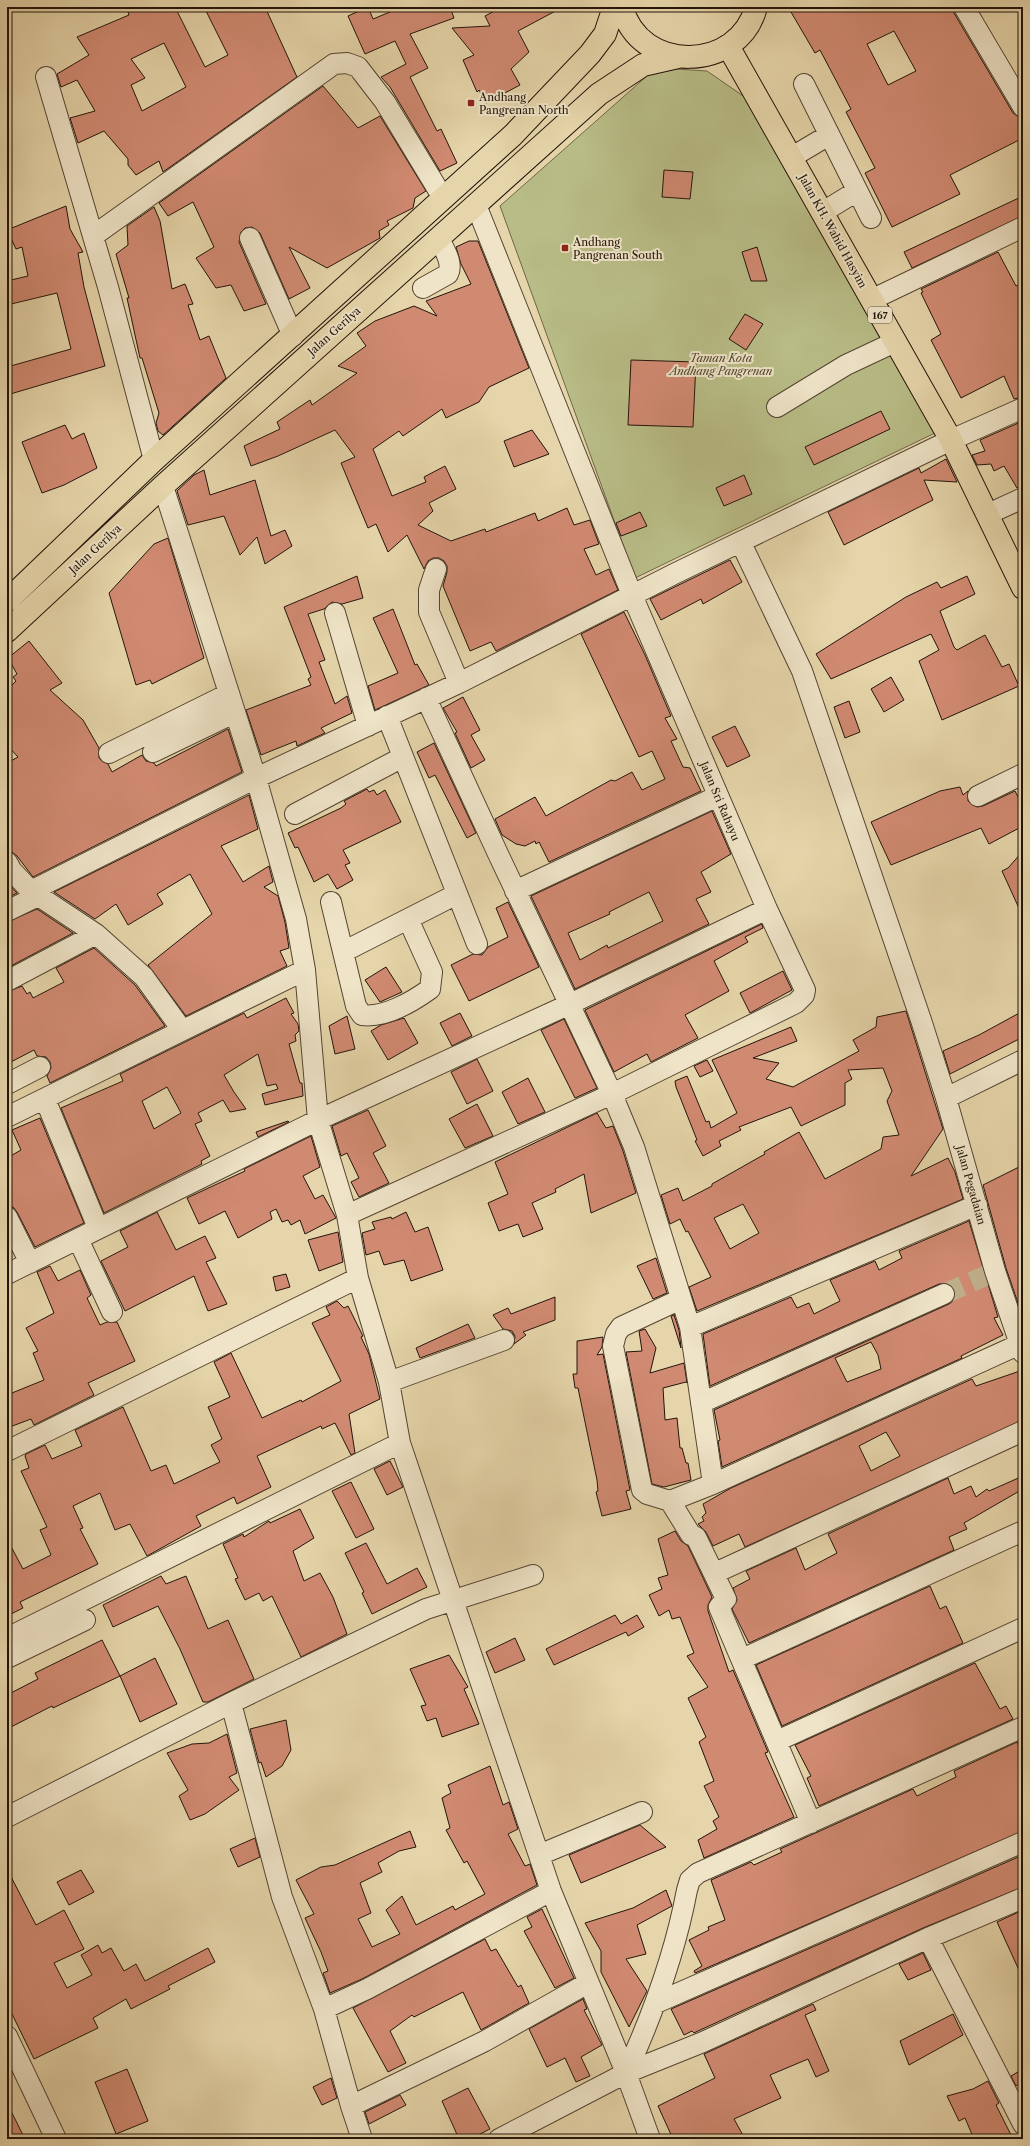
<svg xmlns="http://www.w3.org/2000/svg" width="1030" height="2146" font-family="'Libre Caslon Text',serif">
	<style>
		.green { fill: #b8bc86; stroke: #6d6848 }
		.building { fill: #d18a72; stroke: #22140a; fill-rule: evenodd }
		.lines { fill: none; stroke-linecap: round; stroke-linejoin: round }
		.minor-tunnel { stroke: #bfae8a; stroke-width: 20; stroke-dasharray: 20 10; stroke-linecap: butt }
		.minor-casing { stroke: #534432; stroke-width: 22 }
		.major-casing { stroke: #22140a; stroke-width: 24 }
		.highway-casing { stroke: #22140a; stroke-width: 24 }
		.minor { stroke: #efe4c8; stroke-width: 20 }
		.major { stroke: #e6d5aa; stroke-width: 22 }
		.highway { stroke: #e6d5aa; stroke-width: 22 }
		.poi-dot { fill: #8f2418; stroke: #efe4c8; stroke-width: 1.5 }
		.labels { text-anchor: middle; stroke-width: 4; stroke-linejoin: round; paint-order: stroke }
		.shield { fill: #efe4c8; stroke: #605243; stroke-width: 1 }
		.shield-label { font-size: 10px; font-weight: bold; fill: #22140a }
		.poi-label { font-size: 11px; fill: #22140a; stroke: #efe4c8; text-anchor: start }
		.street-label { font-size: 11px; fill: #22140a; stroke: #efe4c8 }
		.park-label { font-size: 11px; font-style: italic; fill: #4f462f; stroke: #efe4c8 }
	</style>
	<rect width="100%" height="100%" fill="#e6d5aa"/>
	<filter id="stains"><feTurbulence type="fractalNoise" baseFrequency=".005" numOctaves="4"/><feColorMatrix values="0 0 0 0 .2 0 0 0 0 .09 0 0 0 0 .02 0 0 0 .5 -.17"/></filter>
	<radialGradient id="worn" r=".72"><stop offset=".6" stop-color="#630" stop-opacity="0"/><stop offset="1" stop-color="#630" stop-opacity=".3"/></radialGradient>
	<!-- green -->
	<path class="green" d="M676 69 707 71 749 100 937 432 635 578 500 206 648 75Z"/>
	<!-- building -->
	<path class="building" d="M139 7H175L205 67 228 55 204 7H265L297 77 163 172 159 161 136 175 128 165V159L104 131 78 143 70 118 95 111 77 80 61 87 57 74 89 55 77 37 129 15 128 12ZM164 43 186 87 142 111 131 85 145 78 131 59Z
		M368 7 373 19 402 7H450L454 18 410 34 428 68 410 77 437 131 441 129 457 163 440 171 390 87 381 77 406 64 395 41 365 54 348 16Z
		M502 7H563L518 31 529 52 511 69 520 85 486 103 479 90 477 92 463 60 474 55 452 28 490 26 485 16Z
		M788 7H953L954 13 1003 96 1013 113 1020 118 1023 124V138L950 175 960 194 892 227 865 173 875 168 846 112 851 109 820 50 815 53ZM894 31 916 71 888 85 867 44Z
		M323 86 358 128 380 116 426 191 415 198 413 208 387 221 389 225 379 231 380 238 327 268 289 247 310 288 289 299 260 233 252 227 245 228 241 232 239 242 266 304 244 311 231 285 216 288 196 258 214 247 193 202 168 216 159 203Z
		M664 170 693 172 690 199 662 197Z
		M1023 196V216L912 268 904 252Z
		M66 206 70 229 83 252 78 253 84 287 105 366 7 395V367L71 349 57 293 7 305V281L28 276 22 247 16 249 7 230Z
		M154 207 160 221 172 289 185 284 193 304 188 305 200 340 209 336 226 378 163 435 158 431 156 423 159 413 142 358H140L127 298H129L116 254 128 245 127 226Z
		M469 241H478L529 368 489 387 479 402 446 418 442 409 403 436 399 431 373 449 392 496 426 482 424 477 445 466 456 489 429 503 433 511 418 525 451 541 485 529 486 532 535 513 538 521 567 508 574 525 590 520 599 544 584 549 596 575 609 569 618 590 496 651 491 642 470 651 443 586 447 572V566L444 561 439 558H433L428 561 424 569 407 535 388 552 376 524 368 528 341 463 355 457 335 430 278 456 251 466 244 446 280 429 277 422 310 400 312 405 357 373 338 366 366 346 357 333 375 321 414 306 437 316 426 301 471 284 461 264 456 247Z
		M757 247 767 281H751L742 252Z
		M998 252 1016 286 1023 283V397L1014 399 1004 376 961 398 931 340 941 334 921 293 923 292 921 289Z
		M745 314 763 324 746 350 729 339Z
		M631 360 696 362 693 427 628 425Z
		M881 411 890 429 814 465 805 447Z
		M1023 421V487L1017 488 1004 466 994 471 991 464 977 465 972 455 985 451 980 440Z
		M65 425 72 439 84 433 97 468 64 485 42 493 22 442Z
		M532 430 549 454 514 467 504 441Z
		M946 459 957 482 924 480 933 500 844 545 828 512 919 468 921 473Z
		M204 470 210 495 255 480 271 536 285 530 292 546 265 564 257 537 240 555 224 516 188 525 177 491 194 475Z
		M744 475 752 494 724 506 716 488Z
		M640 512 647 526 621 536 616 523Z
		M168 538 204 658 152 684 150 680 136 685 109 593 154 544Z
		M730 560 742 582 703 604 701 599 661 620 650 599Z
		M357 576 363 598 342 604 332 602 324 609 308 614 325 660 319 662 335 704 347 696 352 713 321 728 325 733 297 746 296 741 261 755 246 710 311 685 308 679 311 677 284 607Z
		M967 576 975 594 940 611 954 647 957 650 985 635 1002 667 1009 664 1019 686 942 720 919 661 939 650 931 634 831 679 816 654 906 597 937 582 941 588Z
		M393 609 415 665 417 664 429 685 375 710 368 686 398 673 373 618Z
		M624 612 645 655 671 716 665 718 677 739 671 741 683 767 690 768 701 791 549 862 539 842 536 844 535 841 525 846 516 844 502 835 495 819 535 797 546 816 611 780 615 781 632 772 642 790 665 779 652 751 639 757 581 634Z
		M29 641 62 683 50 690 83 720 99 748V758L108 764 112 772 142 755 146 761 154 763 156 766 228 729 242 772 33 877 17 856 7 848V763L18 757 7 745V690L16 681 13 677 17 674 8 658Z
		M891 677 904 700 884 712 871 689Z
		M463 697 480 730 471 735 485 760 471 768 455 733 457 732 443 708Z
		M849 701 860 732 845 738 834 707Z
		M735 726 750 756 727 767 712 737Z
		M434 743 476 833 467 838 435 775 429 778 417 752Z
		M960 787 963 795 968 791V801L977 807 983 806 1015 791 1023 807V826L989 844 981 828 891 865 871 822 940 791Z
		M367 789 369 792 374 790 377 795 385 790 401 822 343 850 350 863 345 865 353 880 337 889 328 874 314 882 298 847 295 848 288 833 341 808 346 804 344 801Z
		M249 795 258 829 221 846 243 882 269 866 273 882 264 887 278 896 285 922 289 948 280 951 287 966 186 1016 148 965 212 914 190 874 157 894 163 904 128 925 116 904 95 919 54 892Z
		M712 811 731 854 701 872 711 892 696 899 709 924 575 989 531 896ZM649 892 663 921 608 948 607 945 580 960 568 933 610 914 609 912Z
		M1023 851V917L1002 871 1008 868Z
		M7 882 17 893 7 898Z
		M508 902 539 967 469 1001 451 965 473 954 482 955 488 947 508 937 496 908Z
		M37 909 73 933 7 968V922Z
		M762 924 763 928 745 937 748 942 714 961 729 991 685 1015 698 1038 651 1062 647 1054 614 1072 585 1010Z
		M94 948 135 985 165 1026 50 1083 47 1076 51 1068 50 1062 46 1057 37 1056 34 1050 7 1064V992L22 986 27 994 30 992 33 998 64 982 56 968Z
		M386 967 402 992 380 1002 365 980Z
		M783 971 792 990 750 1013 740 993Z
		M286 998 294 1013 291 1014 298 1024 299 1031 295 1035 296 1041 289 1044 300 1083H302L303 1096 265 1105 262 1094 278 1089 276 1084 267 1086 258 1054 224 1075 234 1092 246 1109 230 1112 223 1100 198 1113 202 1121 195 1124 210 1156 201 1161 202 1164 104 1213 61 1108 123 1081 120 1074 244 1013 247 1018ZM167 1087 181 1113 154 1129 142 1101Z
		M906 1011 943 1129 911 1176 948 1158 955 1172 963 1199 697 1311 689 1287 711 1277 688 1231 686 1232 680 1219 670 1224 661 1195 678 1188 683 1201 712 1186V1184L765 1154 764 1152 799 1132 825 1179 881 1149 883 1137 899 1135 887 1101 892 1091 883 1068 848 1070 852 1079 845 1083V1105L801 1126 791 1107 739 1127 741 1130 719 1141 721 1146 703 1156 695 1141 697 1140 676 1087 675 1081 687 1076 706 1122 709 1121 711 1128 737 1113 712 1060 791 1027 797 1041 753 1058 779 1063 766 1079 793 1087 859 1051 853 1040 876 1027 877 1017ZM743 1204 759 1233 730 1249 714 1218Z
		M1023 1011V1037L950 1074 943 1051 979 1035Z
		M460 1013 472 1036 452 1046 440 1023Z
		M347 1016 355 1049 335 1054 329 1026Z
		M404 1018 418 1043 388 1060 371 1031 381 1025Z
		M564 1019 597 1088 575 1098 541 1030Z
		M477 1059 493 1091 467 1104 451 1072Z
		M707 1060 713 1071 700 1077 694 1066Z
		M528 1078 545 1112 518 1124 502 1092Z
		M477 1104 493 1136 465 1148 449 1119Z
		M368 1110 386 1146 373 1153 389 1183 359 1197 351 1182 359 1178 347 1153 341 1156 332 1126Z
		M597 1113 606 1128 613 1126 623 1151 636 1193 591 1213 584 1174 555 1189 556 1192 532 1203 543 1229 523 1237 518 1224 499 1231 488 1203 508 1194 495 1162Z
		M40 1118 84 1223 35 1247 17 1212 13 1207 7 1206V1158L21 1150 12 1130Z
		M288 1121 289 1122 258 1137 256 1132Z
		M311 1136 320 1167 303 1176 315 1199 323 1195 336 1218 305 1234 300 1220 291 1225 288 1220 282 1222 276 1209 270 1212 272 1219 238 1238 225 1211 199 1224 187 1198 245 1171 244 1169Z
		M1023 1165V1312H1021L1006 1268 983 1185Z
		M157 1212 176 1250 205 1236 216 1258 206 1262 227 1304 208 1311 194 1276 125 1311 101 1261 128 1247 120 1231Z
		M406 1212 415 1232 428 1227 443 1270 411 1281 404 1260 384 1265 379 1251 366 1255 362 1233 375 1229 372 1222 391 1217 392 1219Z
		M969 1221 998 1317 994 1318 1003 1335 961 1356 962 1358 722 1467 718 1441 720 1440 714 1410 949 1304 954 1300 955 1290 950 1284H939L710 1386 703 1334 791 1297 797 1308 809 1303 814 1314 840 1301 830 1280 875 1261 879 1270 902 1258 899 1251ZM871 1342 878 1355 881 1369 847 1382 835 1358Z
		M338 1232 343 1262 319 1271 308 1240Z
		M656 1258 667 1293 653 1299 637 1266Z
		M50 1266 58 1281 80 1270 91 1295 87 1298 100 1325 107 1322H117L135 1361 88 1383 94 1395 34 1425 31 1419 7 1428V1395L44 1380 33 1353 38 1351 26 1328 54 1313 37 1272Z
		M286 1274 290 1287 276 1291 273 1277Z
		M555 1297V1320L523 1332 526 1335 514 1344 515 1336 512 1331 503 1329 493 1315 508 1308 511 1314Z
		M337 1301 344 1308 348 1306 363 1336 361 1337 369 1354 380 1399 349 1414 355 1453 351 1455 335 1423 322 1429 321 1426 257 1456 271 1487 237 1504 234 1497 196 1516 201 1526 147 1556 130 1524 115 1530 100 1493 73 1506 83 1528 80 1529 98 1564 20 1602 23 1608 7 1616V1539L23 1569 51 1555 40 1530 47 1527 21 1471 29 1468 25 1456 26 1454 45 1445 52 1459 82 1446 75 1430 123 1407 151 1471 166 1465 174 1484 220 1462 211 1445 222 1439 208 1407 230 1397 214 1362 231 1353 262 1418 301 1400 302 1402 341 1381 312 1323 330 1315 326 1307Z
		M674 1315 679 1330 681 1348 671 1316Z
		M468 1324 475 1338 420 1358 416 1348Z
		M645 1329 656 1348 650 1373 684 1363 687 1383 686 1382 663 1388 665 1420 677 1418 680 1448H682L686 1463H688L691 1480 664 1487 652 1484 626 1352 642 1351 639 1331Z
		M603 1337 602 1347 597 1355 603 1354 630 1490 626 1491 631 1509 602 1516 596 1492 598 1491 597 1480 578 1388H575L573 1374H577V1341Z
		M1020 1371 1023 1380V1420L745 1547 739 1534 713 1546 706 1532 698 1524 704 1521 702 1517 706 1513 703 1504 731 1488 972 1379 976 1386ZM886 1432 900 1456 871 1471 859 1446Z
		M390 1461 403 1487 387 1495 374 1469Z
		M1023 1476V1489L964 1523 967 1529 949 1537 954 1550 749 1643 732 1609 737 1600 733 1588 750 1579 746 1571 796 1548 805 1570 837 1553 828 1534 948 1478 954 1494 971 1486 976 1497 987 1489 989 1491Z
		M351 1482 374 1529 356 1538 332 1491Z
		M300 1509 314 1538 293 1551 304 1581 320 1573 333 1597 347 1634 301 1657 272 1596 263 1601 259 1593 245 1600 235 1579 238 1578 223 1544 243 1534 244 1537 269 1521 270 1523Z
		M675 1531 681 1541 688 1546 712 1597 708 1605V1611L729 1672 733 1670 768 1752 765 1753 794 1817 704 1858 698 1840 717 1829 713 1821 719 1817 704 1786 714 1781 699 1742 706 1737 688 1698 708 1687 687 1656 694 1653 680 1617 672 1619 669 1610 659 1616 649 1595 662 1589 658 1578 668 1575 658 1539Z
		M366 1543 387 1584 417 1568 427 1587 372 1614 362 1593 364 1592 345 1553Z
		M161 1576 166 1584 186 1576 208 1629 228 1620 254 1679 208 1702H203L180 1649 158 1606 113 1627 103 1605Z
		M930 1586 940 1609 946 1606 963 1643 782 1726 756 1665Z
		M615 1615 621 1624 637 1615 644 1627 628 1636 626 1632 554 1665 546 1649Z
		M515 1638 525 1660 495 1673 486 1652Z
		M102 1640 120 1676 53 1708 52 1706 7 1729V1695L38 1679 35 1673Z
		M449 1655 468 1687 464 1689 479 1724 442 1737 436 1718 427 1721 421 1706 426 1705 410 1669Z
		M155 1658 177 1704 140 1722 120 1676Z
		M975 1663 1000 1709 1006 1706 1013 1719 819 1806 807 1778 811 1776 795 1745Z
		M286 1720 291 1750 282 1766 266 1777 261 1762 259 1763 250 1729Z
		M227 1734 237 1773 229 1777 239 1790 205 1814 190 1820 179 1796 188 1790 167 1753 192 1744 209 1743Z
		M1017 1742 1023 1756V1831L695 1973 694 1971 702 1966 689 1940 709 1930 708 1927 725 1920 711 1880 751 1862 754 1865 782 1852 780 1849 913 1789 917 1796 956 1777 954 1771Z
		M490 1766 503 1805 509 1802 518 1829 508 1834 525 1866 530 1864 537 1885 362 1979 330 1993 323 1973 328 1971 321 1952 305 1918 314 1914 296 1880 321 1867 335 1865 410 1831 416 1847 399 1851 378 1863 382 1872 360 1883 371 1913 358 1919 372 1947 400 1934 386 1910 402 1896 416 1925 453 1906 455 1910 485 1894 467 1861 464 1863 446 1830 450 1828 442 1798 451 1793 448 1785Z
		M640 1825 666 1847 581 1883 569 1855Z
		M255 1838 260 1857 238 1867 230 1849Z
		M1023 1855V1887L923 1928 698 2031 694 2033 692 2031 684 2035 671 2009Z
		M7 1869 36 1925 64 1910 84 1949 54 1963 67 1988 92 1975 81 1955 98 1945 102 1953 111 1948 124 1971 136 1964 145 1981 208 1948 215 1962 168 1986 170 1989 131 2009 126 1999 93 2018 98 2028 34 2059 12 2014 7 2016Z
		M81 1870 94 1892 69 1905 57 1882Z
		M666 1890 672 1906 637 1925 646 1954 626 1959 647 1991 629 2027 601 1972V1951L585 1923 633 1908Z
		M542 1909 574 1978 555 1988 524 1931 532 1927 527 1917Z
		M1023 1910V1979L997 1922Z
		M485 1939 491 1951 496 1949 518 1987 521 1985 529 2003 481 2030 463 1992 414 2017 412 2015 390 2031 406 2063 388 2072 353 2008Z
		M923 1953 931 1970 908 1980 899 1964Z
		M583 1999 587 2009 584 2010 602 2045 581 2057 590 2076 576 2082 565 2058 547 2067 529 2029Z
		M813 2004 816 2010 805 2015 829 2071 816 2077 808 2059 770 2075 781 2098 734 2119 745 2139H673L658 2106 715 2078 704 2054Z
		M953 2014 963 2035 909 2065 900 2041Z
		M127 2069 148 2121 116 2134 95 2082Z
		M1023 2069V2080L1016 2086 1011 2076Z
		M331 2078 337 2098 322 2105 313 2087Z
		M988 2081 999 2103 996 2105 1013 2139H974L965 2118 959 2121 947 2096 973 2089Z
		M468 2088 490 2129 470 2139H459L442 2101Z
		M400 2095 406 2105 369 2124 365 2112Z
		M7 2103 25 2139H7Z"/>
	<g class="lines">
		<!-- minor-tunnel -->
		<path class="minor-tunnel" d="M944 1294 992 1273"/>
		<!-- minor casing -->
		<g class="minor-casing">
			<path id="minor" d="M964 7 1023 107
				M46 77 108 287 154 460
				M804 84 871 218
				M792 157 829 135
				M823 212 857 191
				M93 236 334 64 347 63 358 67 385 102 443 198
				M250 238 293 336
				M423 288 448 274C454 263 443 248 439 238
				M871 300 1023 227
				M777 407 846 365 895 342
				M163 486 256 778 296 919 305 970 318 1120 347 1215 358 1278 389 1382 400 1443 551 1891 626 2073 650 2139
				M988 514 1023 498
				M741 543 802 671 921 1020 946 1098
				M436 569 429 590V612L459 683
				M335 613 368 726
				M426 698 499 856 612 1094 634 1147 690 1327 713 1484 670 1501 691 1535 696 1537 726 1599 719 1607 811 1823
				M387 716 477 944
				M153 752 234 713
				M109 753 228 694
				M978 796 1023 774
				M295 814 403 757
				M7 862 12 871 31 891
				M515 891 718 796
				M331 902 356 1006 362 1015C384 1018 412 1002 430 989L432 972 408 919
				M7 911 38 896
				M343 952 457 894
				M7 981 96 934
				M182 1030 144 977 96 934 31 891 256 778 459 683 676 573 951 440 1023 408
				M1023 1060 946 1098 995 1271 1023 1353
				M7 1084 40 1067
				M45 1099 98 1228
				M7 1117 305 970
				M347 1215 612 1094 796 1003 804 995 805 990 767 909 632 595 476 205
				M7 1217 30 1263
				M78 1239 112 1312
				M7 1274 318 1120 570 1004 767 909
				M690 1327 977 1205
				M389 1382 504 1340
				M701 1403 944 1294
				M7 1451 358 1278
				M713 1484 1020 1344
				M670 1501 647 1494 642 1490 613 1346 616 1334 621 1327 681 1299
				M715 1573 1023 1431
				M7 1638 400 1443
				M7 1658 85 1620
				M742 1659 1023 1531
				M231 1703 282 1897 324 2009 351 2106 362 2139
				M777 1741 1023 1628
				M7 1817 231 1703 426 1609 533 1575
				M539 1855 642 1812
				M928 1938 1023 2124
				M656 2003 1023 1842
				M324 2009 367 1989 551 1891
				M7 2036 56 2139
				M626 2073C653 2014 675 1954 687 1890L690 1880 698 1873 1023 1727
				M351 2106 485 2041 588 1983
				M499 2139 626 2073 703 2042 928 1938 1023 1898"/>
		</g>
		<!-- major casing -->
		<g class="major-casing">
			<path id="major" d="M728 46 951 440 1023 588"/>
		</g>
		<!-- highway casing -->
		<g class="highway-casing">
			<path id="highway" d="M622 7C639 74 739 73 756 7
				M7 601 154 460 513 135 590 54 605 34 614 7
				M7 631 163 486 599 94 643 65 678 57"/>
		</g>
		<!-- minor -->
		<use href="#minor" class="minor"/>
		<!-- major -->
		<use href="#major" class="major"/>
		<!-- highway -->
		<use href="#highway" class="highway"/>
	</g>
	<!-- markers -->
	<g class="poi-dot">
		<rect x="467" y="99" width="8" height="8" rx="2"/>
		<rect x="561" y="244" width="8" height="8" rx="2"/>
	</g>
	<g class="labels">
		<!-- shield labels -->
		<rect class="shield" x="868" y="307" width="24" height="16" rx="3"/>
		<g class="shield-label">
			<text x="880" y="319">167</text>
		</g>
		<!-- poi labels -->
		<g class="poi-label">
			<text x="479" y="101">Andhang<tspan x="479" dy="13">Pangrenan North</tspan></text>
			<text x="573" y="246">Andhang<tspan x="573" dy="13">Pangrenan South</tspan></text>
		</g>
		<!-- street labels -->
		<g class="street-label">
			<text transform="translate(833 231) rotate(61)" y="4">Jalan KH. Wahid Hasyim</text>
			<text transform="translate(334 331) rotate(-42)" y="4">Jalan Gerilya</text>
			<text transform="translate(95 549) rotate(-43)" y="4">Jalan Gerilya</text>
			<text transform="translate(720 801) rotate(67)" y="4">Jalan Sri Rahayu</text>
			<text transform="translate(971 1185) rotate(74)" y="4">Jalan Pegadaian</text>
		</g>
		<!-- park labels -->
		<g class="park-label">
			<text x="721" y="362">Taman Kota<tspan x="721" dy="13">Andhang Pangrenan</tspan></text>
		</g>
	</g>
	<!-- margin -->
	<rect width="1030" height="2146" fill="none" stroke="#e6d5aa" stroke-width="24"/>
	<rect x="8" y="8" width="1014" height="2130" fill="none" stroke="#22140a" stroke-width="2"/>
	<rect x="12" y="12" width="1006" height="2122" fill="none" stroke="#22140a"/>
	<rect width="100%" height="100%" filter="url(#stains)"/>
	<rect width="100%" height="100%" fill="url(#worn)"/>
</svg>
